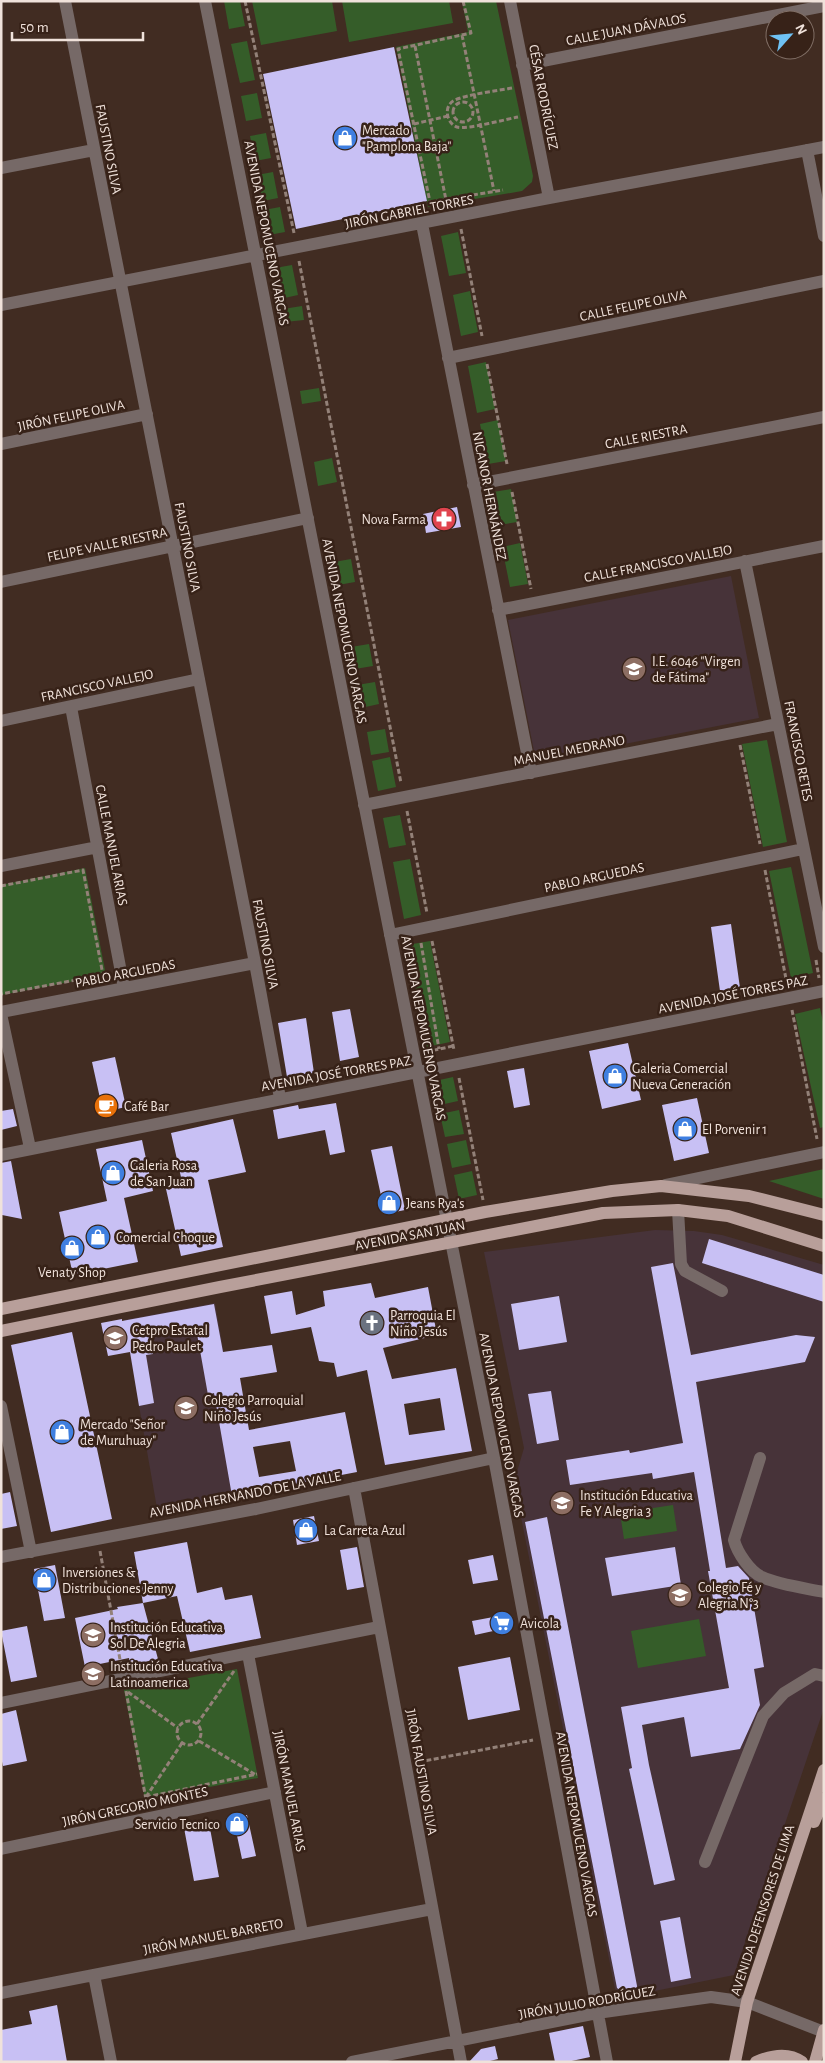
<svg xmlns="http://www.w3.org/2000/svg" width="825" height="2063" font-family="'Alegreya Sans',sans-serif">
	<style>
		.education { fill: #473339 }
		.green { fill: #355d29 }
		.building { fill: #c8c0f4; fill-rule: evenodd }
		.lines { fill: none; stroke-linecap: round; stroke-linejoin: round }
		.path { stroke: #938178; stroke-width: 3; stroke-dasharray: 5 2.5; stroke-linecap: butt }
		.minor { stroke: #766967; stroke-width: 12 }
		.major { stroke: #b89f9a; stroke-width: 12 }
		.labels { text-anchor: middle; stroke-width: 5; stroke-linejoin: round; paint-order: stroke }
		.street-label { font-size: 14px; fill: #f0e2db; stroke: #372218 }
		.poi-label { font-size: 14px; fill: #f0e2db; stroke: #372218; text-anchor: start }
	</style>
	<rect width="100%" height="100%" fill="#412c22"/>
	<!-- education -->
	<path class="education" d="M731 576 759 718 536 761 508 620Z
		M655 1230 694 1231 722 1235 824 1265V1708L734 1975 625 1997 615 1989 514 1482 524 1448 484 1252Z
		M215 1303 249 1496 158 1514 124 1320Z"/>
	<!-- green -->
	<path class="green" d="M224 1H240L245 26 229 29Z
		M252 1H332L337 31 261 45Z
		M342 1H449L453 23 349 42Z
		M462 1H496L533 176 532 182 522 191 428 207 396 47 468 32Z
		M247 41 255 80 240 83 231 44Z
		M257 93 262 118 246 121 241 96Z
		M266 133 271 158 255 161 250 136Z
		M273 172 278 198 263 201 257 175Z
		M280 207 285 232 269 235 264 210Z
		M458 232 466 273 449 276 441 236Z
		M292 265 298 295 280 299 275 268Z
		M470 291 478 332 461 336 453 295Z
		M302 306 304 320 285 322 283 309Z
		M486 362 495 409 477 413 468 366Z
		M319 388 321 401 302 404 300 391Z
		M498 420 506 461 488 464 480 424Z
		M332 458 337 482 318 486 314 462Z
		M511 489 517 522 499 525 493 492Z
		M520 543 528 584 510 587 502 547Z
		M351 559 355 582 338 585 334 562Z
		M369 644 373 666 355 669 351 647Z
		M375 682 379 704 361 708 357 685Z
		M385 729 389 752 371 755 367 732Z
		M767 740 787 842 763 847 742 744Z
		M390 757 396 787 378 791 372 761Z
		M400 815 406 845 389 848 383 818Z
		M410 859 421 915 404 919 393 862Z
		M791 867 813 973 791 978 769 871Z
		M85 868 106 975 1 995V885Z
		M430 941 450 1042 427 1047 407 945Z
		M820 1008 824 1026V1127L820 1128 795 1014Z
		M453 1077 458 1101 440 1105 435 1081Z
		M459 1110 464 1134 445 1137 440 1114Z
		M466 1140 471 1164 452 1168 447 1144Z
		M824 1169V1199L769 1181Z
		M472 1171 477 1195 459 1199 454 1175Z
		M673 1505 677 1531 624 1539 620 1513Z
		M699 1619 706 1656 638 1668 631 1631Z
		M237 1669 258 1778 145 1799 124 1690Z"/>
	<!-- building -->
	<path class="building" d="M394 47 427 201 296 229 263 74Z
		M457 507 461 527 426 533 423 514Z
		M731 924 740 988 720 991 711 927Z
		M350 1009 359 1057 340 1061 332 1012Z
		M306 1018 314 1073 287 1077 278 1023Z
		M628 1043 641 1100 602 1109 589 1051Z
		M115 1057 126 1107 103 1112 92 1062Z
		M524 1068 530 1105 514 1108 507 1071Z
		M697 1098 709 1153 674 1161 662 1105Z
		M336 1103 345 1152 330 1155 325 1130 278 1139 273 1110 298 1105 299 1109Z
		M13 1109 17 1126 1 1130V1111Z
		M233 1119 246 1172 208 1180 223 1247 181 1256 166 1189 183 1186 171 1133Z
		M142 1140 153 1191 124 1198 138 1262 73 1275 59 1212 107 1201 96 1149Z
		M392 1146 405 1210 385 1214 371 1150Z
		M11 1161 22 1219 2 1215 1 1163Z
		M709 1239 824 1275V1302L702 1263Z
		M673 1263 691 1355 796 1335 815 1337 805 1362 696 1382 726 1568 738 1566 749 1578 764 1667 754 1669 760 1705 740 1749 691 1757 684 1717 642 1725 649 1765 675 1880 654 1885 629 1769 632 1768 621 1707 729 1688 708 1571H710L694 1472 653 1479 652 1473 570 1485 566 1460 629 1450 630 1453 683 1443 651 1267Z
		M371 1283 375 1298 428 1287 437 1335 383 1348 392 1379 456 1368 472 1451 385 1465 367 1370 337 1377 334 1363 319 1361 311 1327 271 1334 264 1296 292 1291 296 1315 325 1306 323 1291ZM440 1398 445 1430 409 1435 404 1404Z
		M559 1296 567 1342 519 1350 511 1304Z
		M214 1304 223 1352 272 1345 277 1372 240 1378 249 1430 345 1412 357 1472 232 1496 214 1393 208 1395 196 1328 150 1335 153 1354 146 1355 154 1403 139 1406 130 1352 108 1356 101 1323 122 1319V1321ZM290 1441 296 1471 259 1477 253 1447Z
		M72 1332 112 1519 51 1532 11 1345Z
		M551 1391 559 1440 537 1444 528 1394Z
		M10 1492 17 1526 1 1529V1494Z
		M314 1516 319 1541 297 1545 293 1520Z
		M547 1517 638 1991 624 1993 617 1988 525 1522Z
		M187 1542 197 1593 222 1587 225 1600 252 1595 261 1638 190 1652 177 1596 143 1603 134 1552Z
		M357 1547 364 1587 347 1590 340 1550Z
		M675 1547 681 1585 612 1596 605 1558Z
		M493 1555 498 1580 473 1584 468 1560Z
		M55 1565 65 1618 44 1621 34 1569Z
		M143 1603 158 1659 130 1665 129 1658 85 1667 75 1618 118 1609 117 1607Z
		M504 1615 507 1628 475 1635 472 1621Z
		M27 1626 37 1677 11 1682 1 1631Z
		M510 1657 520 1710 468 1720 458 1667Z
		M16 1710 27 1761 3 1766 1 1757V1714Z
		M247 1815 256 1856 242 1859 233 1817Z
		M209 1823 219 1877 194 1881 184 1828Z
		M680 1917 691 1978 671 1982 660 1921Z
		M57 2005 67 2062H1V2030L32 2024 29 2011Z
		M583 2026 590 2057 567 2062H555L549 2033Z
		M495 2046 498 2059 486 2062H469L481 2049Z"/>
	<g class="lines">
		<!-- path -->
		<path class="path" d="M245 1 294 233
			M463 1 471 33 398 49 430 202 503 190
			M462 35 494 191
			M415 46 446 200
			M512 88C496 91 469 94 455 100 443 105 446 123 457 127 466 130 507 119 518 117
			M453 112a10 10 0 1 1 20 0a10 10 0 1 1-20 0Z
			M414 124 448 116
			M461 229 482 336
			M299 261 401 783
			M487 364 507 464
			M512 492 531 589
			M740 745 760 844
			M407 811 427 913
			M765 870 787 984
			M1 886 83 870 103 975 1 994
			M432 941 454 1050
			M421 943 439 1049
			M816 960 819 978
			M792 1010 817 1139
			M426 1052 453 1046
			M459 1078 483 1200
			M100 1551 121 1665
			M126 1691 147 1805
			M128 1692 178 1728
			M177 1733a12 12 0 1 1 24 0a12 12 0 1 1-24 0Z
			M197 1724 234 1671
			M199 1741 256 1775
			M419 1762 533 1740
			M146 1797 257 1774
			M146 1797 182 1743"/>
		<!-- minor -->
		<path class="minor" d="M65 1 255 963 280 1098
			M205 1 494 1458 607 2062
			M510 1 549 198
			M522 65 824 6
			M807 150 824 236
			M1 168 94 150
			M422 224 531 773
			M1 305 549 198 824 147
			M448 358 824 281
			M1 444 147 414
			M473 485 824 417
			M745 561 824 947
			M1 582 308 518
			M498 610 824 546
			M71 707 124 988
			M1 721 199 679
			M364 805 778 724
			M1 866 98 847
			M390 935 803 849
			M1 1012 255 963
			M1 1014 30 1148
			M1 1155 824 991
			M665 1185 824 1152
			M678 1210 681 1264 685 1271 722 1291
			M1 1406 31 1552
			M760 1458 734 1540C737 1552 750 1572 762 1577 779 1585 805 1588 824 1592
			M354 1488 461 2062
			M1 1557 256 1509 494 1458
			M248 1654 302 1933
			M1 1703 379 1627
			M1 1849 275 1792
			M705 1862 763 1716 784 1693 815 1674 824 1676
			M94 1975 111 2062
			M1 1993 432 1909
			M352 2062 597 2013 711 1997 747 2002 824 2032"/>
		<!-- major -->
		<path class="major" d="M1 1309 485 1212 612 1191 661 1186 749 1196 824 1215
			M1 1331 220 1287 603 1213 678 1210 728 1216 824 1246
			M814 1822 824 1799
			M735 2062 747 2002 824 1770
			M756 2062C772 2055 788 2052 802 2062
			M815 2062 824 2030"/>
	</g>
	<!-- icons -->
	<defs>
		<g id="shop-disc" transform="scale(1.25)"><circle r="9.5" fill="#3f7fe0" stroke="#372218"/><path d="M-5-2.5h2.3a2.7 3.5 0 0 1 5.4 0H5L5.5 6h-11ZM-1.5-2.5h3a1.5 2.3 0 0 0-3 0Z" fill="#fff"/></g>
		<g id="pharmacy-disc" transform="scale(1.25)"><circle r="9.5" fill="#e0444e" stroke="#372218"/><path d="M-2-6h4v4h4v4h-4v4h-4v-4h-4v-4h4Z" fill="#fff"/></g>
		<g id="school-disc" transform="scale(1.25)"><circle r="9.5" fill="#8d6e63" stroke="#372218"/><path d="M0-5L7-2L0 1L-7-2ZM-4 1L0 2.5L4 1V4Q0 6-4 4Z" fill="#fff"/></g>
		<g id="cafe-disc" transform="scale(1.25)"><circle r="9.5" fill="#e8710a" stroke="#372218"/><path d="M-5.5-4.5H6V0H3Q3 3.5 0 3.5H-2.5Q-5.5 3.5-5.5 0ZM3-3.2v2h1.7v-2ZM-6 4.5H4V6H-6Z" fill="#fff"/></g>
		<g id="church-disc" transform="scale(1.25)"><circle r="9.5" fill="#6b7280" stroke="#372218"/><path d="M-1.2-6h2.4v3.5h3.3v2.4h-3.3V6h-2.4V-.1h-3.3v-2.4h3.3Z" fill="#fff"/></g>
		<g id="university-disc" transform="scale(1.25)"><circle r="9.5" fill="#8d6e63" stroke="#372218"/><path d="M0-5L7-2L0 1L-7-2ZM-4 1L0 2.5L4 1V4Q0 6-4 4Z" fill="#fff"/></g>
		<g id="supermarket-disc" transform="scale(1.25)"><circle r="9.5" fill="#3f7fe0" stroke="#372218"/><path d="M-6-5.5h2.5l.6 2H6L4.5 2H-2.5L-4.4-4H-6ZM-1.5 3.2a1.3 1.3 0 1 0 .1 0ZM3 3.2a1.3 1.3 0 1 0 .1 0Z" fill="#fff"/></g>
	</defs>
	<g fill-rule="evenodd">
		<use href="#shop-disc" x="345" y="138"/>
		<use href="#pharmacy-disc" x="444" y="519"/>
		<use href="#school-disc" x="634" y="669"/>
		<use href="#shop-disc" x="615" y="1076"/>
		<use href="#cafe-disc" x="106" y="1106"/>
		<use href="#shop-disc" x="685" y="1129"/>
		<use href="#shop-disc" x="113" y="1173"/>
		<use href="#shop-disc" x="389" y="1203"/>
		<use href="#shop-disc" x="98" y="1237"/>
		<use href="#shop-disc" x="72" y="1248"/>
		<use href="#church-disc" x="372" y="1323"/>
		<use href="#university-disc" x="115" y="1338"/>
		<use href="#school-disc" x="186" y="1408"/>
		<use href="#shop-disc" x="62" y="1432"/>
		<use href="#school-disc" x="562" y="1503"/>
		<use href="#shop-disc" x="306" y="1530"/>
		<use href="#shop-disc" x="44" y="1580"/>
		<use href="#school-disc" x="680" y="1595"/>
		<use href="#supermarket-disc" x="502" y="1623"/>
		<use href="#school-disc" x="93" y="1635"/>
		<use href="#school-disc" x="93" y="1674"/>
		<use href="#shop-disc" x="237" y="1824"/>
	</g>
	<g class="labels">
		<!-- street labels -->
		<g class="street-label">
			<text transform="translate(626 29) rotate(-11)" y="5">CALLE JUAN DÁVALOS</text>
			<text transform="translate(544 97) rotate(79)" y="5">CÉSAR RODRÍGUEZ</text>
			<text transform="translate(109 149) rotate(79)" y="5">FAUSTINO SILVA</text>
			<text transform="translate(409 211) rotate(-11)" y="5">JIRÓN GABRIEL TORRES</text>
			<text transform="translate(267 233) rotate(79)" y="5">AVENIDA NEPOMUCENO VARGAS</text>
			<text transform="translate(633 305) rotate(-12)" y="5">CALLE FELIPE OLIVA</text>
			<text transform="translate(71 415) rotate(-12)" y="5">JIRÓN FELIPE OLIVA</text>
			<text transform="translate(646 436) rotate(-11)" y="5">CALLE RIESTRA</text>
			<text transform="translate(490 496) rotate(79)" y="5">NICANOR HERNÁNDEZ</text>
			<text transform="translate(107 544) rotate(-12)" y="5">FELIPE VALLE RIESTRA</text>
			<text transform="translate(188 547) rotate(79)" y="5">FAUSTINO SILVA</text>
			<text transform="translate(658 563) rotate(-11)" y="5">CALLE FRANCISCO VALLEJO</text>
			<text transform="translate(345 631) rotate(79)" y="5">AVENIDA NEPOMUCENO VARGAS</text>
			<text transform="translate(97 685) rotate(-12)" y="5">FRANCISCO VALLEJO</text>
			<text transform="translate(569 750) rotate(-11)" y="5">MANUEL MEDRANO</text>
			<text transform="translate(799 751) rotate(79)" y="5">FRANCISCO RETES</text>
			<text transform="translate(112 845) rotate(79)" y="5">CALLE MANUEL ARIAS</text>
			<text transform="translate(594 877) rotate(-12)" y="5">PABLO ARGUEDAS</text>
			<text transform="translate(266 944) rotate(79)" y="5">FAUSTINO SILVA</text>
			<text transform="translate(125 973) rotate(-11)" y="5">PABLO ARGUEDAS</text>
			<text transform="translate(733 994) rotate(-11)" y="5">AVENIDA JOSÉ TORRES PAZ</text>
			<text transform="translate(424 1028) rotate(79)" y="5">AVENIDA NEPOMUCENO VARGAS</text>
			<text transform="translate(336 1073) rotate(-10)" y="5">AVENIDA JOSÉ TORRES PAZ</text>
			<text transform="translate(410 1235) rotate(-11)" y="5">AVENIDA SAN JUAN</text>
			<text transform="translate(502 1425) rotate(79)" y="5">AVENIDA NEPOMUCENO VARGAS</text>
			<text transform="translate(245 1494) rotate(-11)" y="5">AVENIDA HERNANDO DE LA VALLE</text>
			<text transform="translate(422 1772) rotate(80)" y="5">JIRÓN FAUSTINO SILVA</text>
			<text transform="translate(290 1791) rotate(79)" y="5">JIRÓN MANUEL ARIAS</text>
			<text transform="translate(135 1806) rotate(-12)" y="5">JIRÓN GREGORIO MONTES</text>
			<text transform="translate(577 1824) rotate(80)" y="5">AVENIDA NEPOMUCENO VARGAS</text>
			<text transform="translate(762 1910) rotate(-72)" y="5">AVENIDA DEFENSORES DE LIMA</text>
			<text transform="translate(213 1936) rotate(-11)" y="5">JIRÓN MANUEL BARRETO</text>
			<text transform="translate(587 2002) rotate(-10)" y="5">JIRÓN JULIO RODRÍGUEZ</text>
		</g>
		<!-- poi labels -->
		<g class="poi-label">
			<text x="362" y="135">Mercado<tspan x="362" dy="16">"Pamplona Baja"</tspan></text>
			<text x="426" y="524" text-anchor="end">Nova Farma</text>
			<text x="652" y="666">I.E. 6046 "Virgen<tspan x="652" dy="16">de Fátima"</tspan></text>
			<text x="632" y="1073">Galeria Comercial<tspan x="632" dy="16">Nueva Generación</tspan></text>
			<text x="124" y="1111">Café Bar</text>
			<text x="702" y="1134">El Porvenir 1</text>
			<text x="130" y="1170">Galeria Rosa<tspan x="130" dy="16">de San Juan</tspan></text>
			<text x="406" y="1208">Jeans Rya's</text>
			<text x="116" y="1242">Comercial Choque</text>
			<text x="72" y="1277" text-anchor="middle">Venaty Shop</text>
			<text x="390" y="1320">Parroquia El<tspan x="390" dy="16">Niño Jesús</tspan></text>
			<text x="132" y="1335">Cetpro Estatal<tspan x="132" dy="16">Pedro Paulet</tspan></text>
			<text x="204" y="1405">Colegio Parroquial<tspan x="204" dy="16">Niño Jesús</tspan></text>
			<text x="80" y="1429">Mercado "Señor<tspan x="80" dy="16">de Muruhuay"</tspan></text>
			<text x="580" y="1500">Institución Educativa<tspan x="580" dy="16">Fe Y Alegria 3</tspan></text>
			<text x="324" y="1535">La Carreta Azul</text>
			<text x="62" y="1577">Inversiones &amp;<tspan x="62" dy="16">Distribuciones Jenny</tspan></text>
			<text x="698" y="1592">Colegio Fé y<tspan x="698" dy="16">Alegria N°3</tspan></text>
			<text x="520" y="1628">Avicola</text>
			<text x="110" y="1632">Institución Educativa<tspan x="110" dy="16">Sol De Alegria</tspan></text>
			<text x="110" y="1671">Institución Educativa<tspan x="110" dy="16">Latinoamerica</tspan></text>
			<text x="220" y="1829" text-anchor="end">Servicio Tecnico</text>
		</g>
	</g>
	<!-- border -->
	<rect width="825" height="2063" fill="none" stroke="#f0e2db" stroke-width="5"/>
	<!-- north arrow -->
	<g transform="translate(790 35) rotate(63)"><circle r="24" fill="#372218" stroke="#816f66"/>
	<path d="M0-4L9 19L0 12L-9 19Z" fill="#6fc2f4"/>
	<text y="-8" font-size="14" font-weight="bold" text-anchor="middle" fill="#f0e2db">N</text>
	</g>
	<!-- scale -->
	<path d="M12 32v8h131v-8" fill="none" stroke="#f0e2db" stroke-width="2.5"/>
	<text x="20" y="32" font-size="15" fill="#f0e2db" stroke="#372218" stroke-width="4" paint-order="stroke">50 m</text>
</svg>
